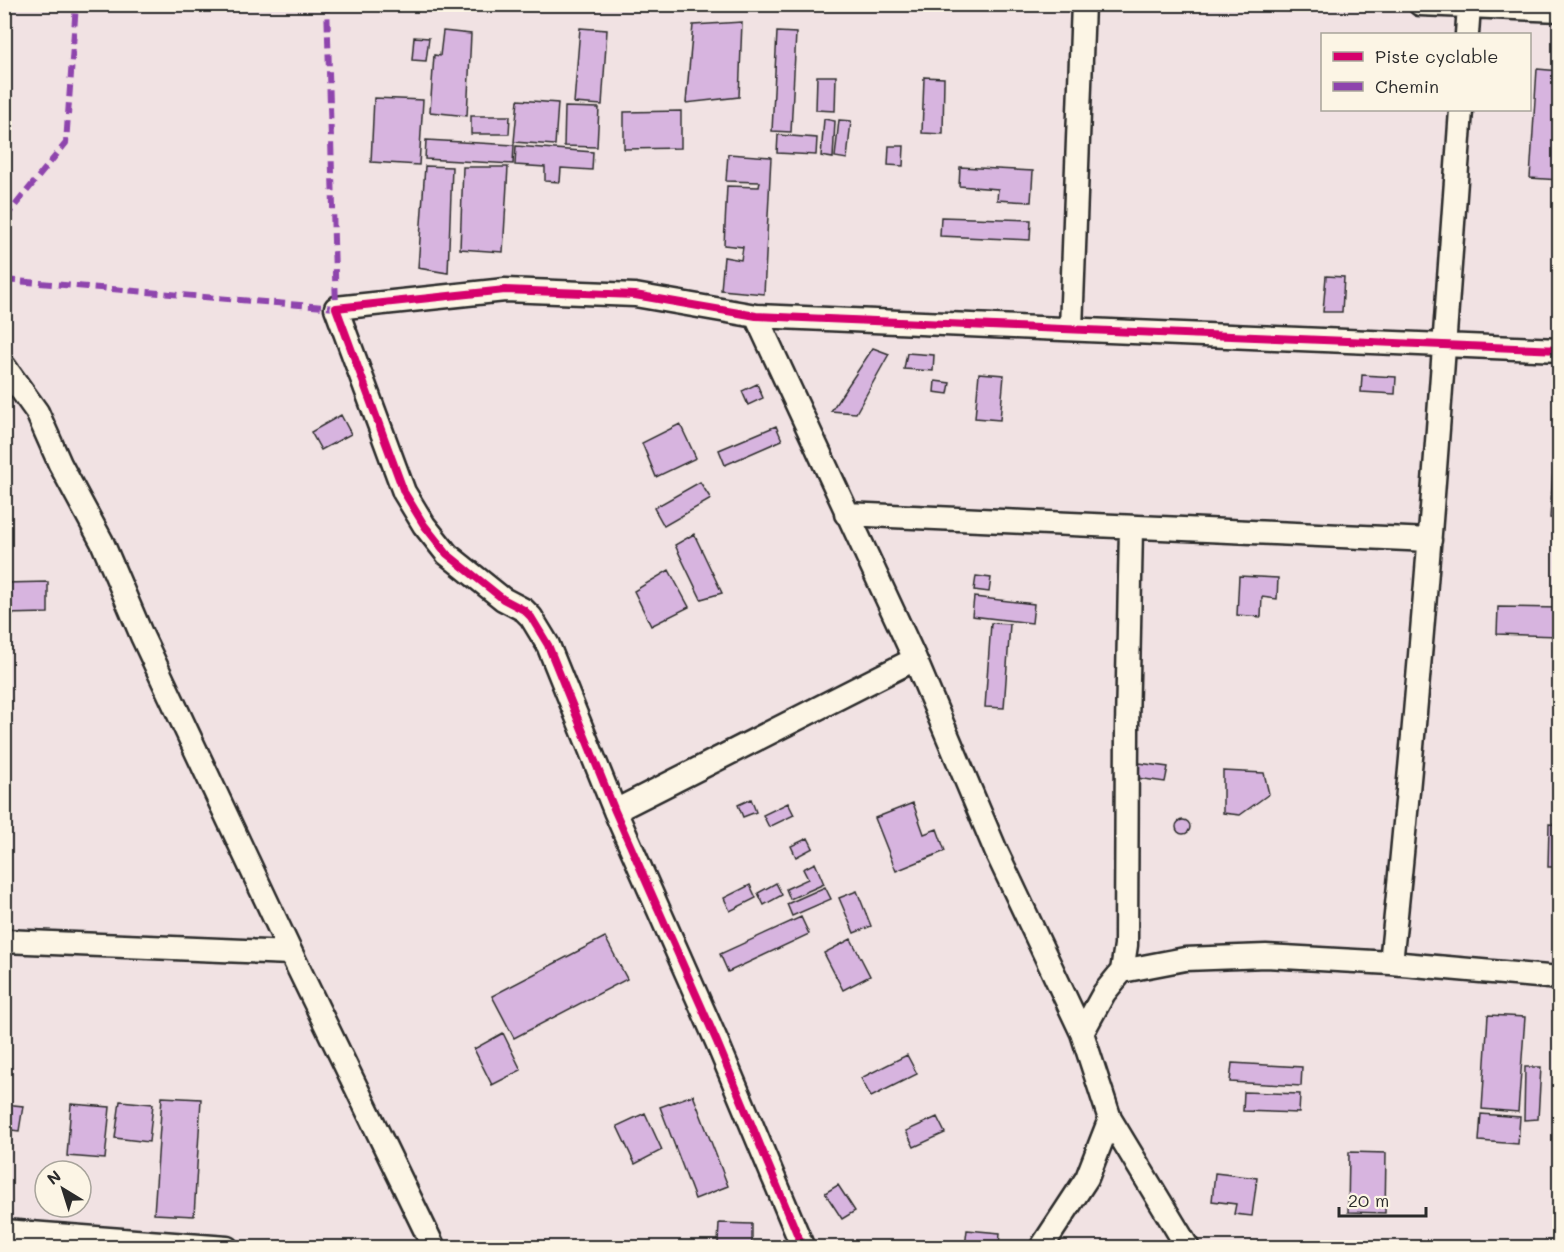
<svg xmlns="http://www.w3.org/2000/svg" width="1564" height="1252" font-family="Mali,sans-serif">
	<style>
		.building { fill: #d7b4df; stroke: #2b2b2b; stroke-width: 1.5 }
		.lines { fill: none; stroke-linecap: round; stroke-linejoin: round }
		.minor-casing { stroke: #2b2b2b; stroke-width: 27 }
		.minor { stroke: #fcf5e5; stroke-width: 22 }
		.quiet { stroke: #8e44ad; stroke-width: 6; stroke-dasharray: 12 6; stroke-linecap: butt }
		.cycleway-casing { stroke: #fcf5e5; stroke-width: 11 }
		.cycleway { stroke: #d6006c; stroke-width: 8 }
	</style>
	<rect width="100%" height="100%" fill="#f1e2e3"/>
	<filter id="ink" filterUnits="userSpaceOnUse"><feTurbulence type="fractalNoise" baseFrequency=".0167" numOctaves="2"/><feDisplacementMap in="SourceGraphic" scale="12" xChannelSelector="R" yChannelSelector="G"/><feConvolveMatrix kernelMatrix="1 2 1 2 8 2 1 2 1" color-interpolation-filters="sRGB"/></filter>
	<g filter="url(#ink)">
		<!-- building -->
		<path class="building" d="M742 22 739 97 686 103 693 25Z
			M580 28 607 30 602 105 574 103Z
			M443 31 471 34 467 116 430 112 434 55 440 56Z
			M777 32 796 33 791 132 772 131Z
			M414 37 429 38 426 61 412 60Z
			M1537 69 1560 71V180L1530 178Z
			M817 76H836L835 111 816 110Z
			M924 77 944 78 943 134 922 133Z
			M374 98 423 100 419 165 371 162Z
			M518 100 558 103 555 145 514 142Z
			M565 107 599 108 597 147 564 146Z
			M681 111V148L624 149V112Z
			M471 116H510L509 134H471Z
			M824 119 835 121 833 158 821 156Z
			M839 120 851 121 847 159 835 157Z
			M778 135 817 138 816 155 777 153Z
			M426 140 514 145 513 164 425 159Z
			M516 146 593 152 592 170 561 168 560 182 545 181V167L515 165Z
			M889 146H904L903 166 888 165Z
			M728 154 771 157 764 294 721 290 724 257 741 260 743 247 724 245 727 186 759 187 760 182 726 181Z
			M425 166 452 167 448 273 418 268Z
			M463 167H508L503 252 460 249Z
			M960 167 1033 171 1031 202 997 200 998 189 959 186Z
			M941 217 1031 220 1030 240 940 236Z
			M1326 276 1344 277 1342 312H1323Z
			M873 348 889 354 856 413 831 411Z
			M907 353 934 355 933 371 904 369Z
			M979 373 1004 375 1000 420 975 418Z
			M1362 375 1396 377 1395 394 1361 392Z
			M935 381 950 383 948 394 934 392Z
			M757 384 763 398 748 405 742 391Z
			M1558 389H1560V519L1550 518Z
			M341 415 351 434 321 450 311 432Z
			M680 424 696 458 656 477 642 443Z
			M776 426 782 440 725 465 719 450Z
			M700 482 711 499 664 526 654 508Z
			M694 534 722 593 701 599 675 545Z
			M669 570 689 607 651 626 634 591Z
			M976 576 991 578 989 592 974 590Z
			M1239 576 1278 578 1277 599 1262 597 1261 617 1237 615Z
			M48 582V613L4 614V583Z
			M974 597 1034 604 1032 623 972 616Z
			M1498 607 1560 608V636L1497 634Z
			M991 623 1010 624 1004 708 985 707Z
			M1139 763 1168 767 1165 782 1137 778Z
			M1223 771 1264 773 1269 794 1240 815 1223 813Z
			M751 799 756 812 743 817 738 805Z
			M788 803 794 815 769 827 763 815Z
			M913 803 924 834 937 829 945 851 896 871 875 818Z
			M1176 827a7 7 0 1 1 14 0a7 7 0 1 1-14 0Z
			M1549 824 1560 825V867H1548Z
			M808 838 813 848 796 857 791 846Z
			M815 863 824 884 790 899 786 889 808 879 803 869Z
			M776 883 782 895 764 905 758 893Z
			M750 885 756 898 730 911 724 898Z
			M825 887 831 899 792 916 787 904Z
			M857 891 871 926 854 933 839 898Z
			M801 917 809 934 728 972 720 954Z
			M605 937 627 979 514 1038 492 996Z
			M851 939 870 976 843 990 824 953Z
			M1488 1015 1525 1017 1518 1112 1482 1109Z
			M503 1033 521 1070 492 1085 474 1049Z
			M907 1055 917 1074 871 1097 861 1078Z
			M1232 1063 1302 1067 1301 1086 1230 1082Z
			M1525 1067H1541L1538 1119 1524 1120Z
			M1244 1092 1300 1094 1299 1113 1243 1111Z
			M693 1095 728 1186 695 1199 660 1107Z
			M162 1097 201 1099 194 1216 154 1214Z
			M120 1101 153 1104 149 1142 115 1138Z
			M4 1104 23 1106 19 1131 4 1129Z
			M71 1104 110 1107 105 1159 67 1156Z
			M645 1113 662 1150 635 1164 617 1126Z
			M1481 1114 1520 1117 1518 1144 1479 1141Z
			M937 1117 945 1133 914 1147 906 1131Z
			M1349 1152 1386 1153 1385 1213 1348 1212Z
			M1215 1173 1257 1178 1252 1216 1234 1214 1236 1204 1212 1201Z
			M838 1185 855 1211 842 1219 825 1193Z
			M719 1223 752 1224V1246L718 1244Z
			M967 1230 1000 1233 999 1248 965 1247Z"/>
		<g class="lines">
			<!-- minor casing -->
			<g class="minor-casing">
				<path id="minor" d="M1420 4 1560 10
					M1467 34 1469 6
					M756 316 915 659 996 851 1082 1033 1110 1119 1188 1248
					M1071 329 1083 4
					M4 366 37 412 60 464 102 542 142 636 291 953 434 1248
					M846 514 1430 540
					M615 811 915 659
					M4 941 291 953
					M1391 963C1421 679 1441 394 1461 110
					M1122 971 1185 959 1266 956 1391 963 1560 978
					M1082 1033 1104 993 1122 971 1126 945 1127 728 1131 528
					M4 1231 227 1248
					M803 1248 717 1042 615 811 548 645 531 617 524 610 503 599 447 554 424 525 404 492 336 308 505 290 635 295 756 316 1560 350
					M1041 1248 1087 1178 1110 1119"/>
			</g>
			<!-- minor -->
			<use href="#minor" class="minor"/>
			<!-- quiet -->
			<path class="quiet" d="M4 219 66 143 76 4
				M4 280 336 308 327 4"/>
			<!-- cycleway casing -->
			<g class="cycleway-casing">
				<path id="cycleway" d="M803 1248 717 1042 615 811 548 645 531 617 524 610 503 599 447 554 424 525 404 492 336 308 505 290 635 295 756 316 1560 350"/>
			</g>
			<!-- cycleway -->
			<use href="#cycleway" class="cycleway"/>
		</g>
	</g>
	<!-- margin -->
	<rect width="1564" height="1252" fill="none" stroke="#fcf5e5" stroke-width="24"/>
	<rect x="12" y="12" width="1540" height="1228" fill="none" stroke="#2b2b2b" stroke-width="2" filter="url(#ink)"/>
	<!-- legend -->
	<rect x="1321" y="33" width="210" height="78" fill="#fcf5e5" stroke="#a8a49b" stroke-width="1.5"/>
	<rect x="1333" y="52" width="30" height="9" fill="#d6006c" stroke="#a8a49b" stroke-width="1.5"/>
	<text x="1375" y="63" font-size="18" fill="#2b2b2b">Piste cyclable</text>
	<rect x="1333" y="82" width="30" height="9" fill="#8e44ad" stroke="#a8a49b" stroke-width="1.5"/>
	<text x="1375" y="93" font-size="18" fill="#2b2b2b">Chemin</text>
	<!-- north arrow -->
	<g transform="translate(63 1189) rotate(322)"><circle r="28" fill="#fcf5e5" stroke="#a8a49b" stroke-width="1.5"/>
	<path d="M0-4.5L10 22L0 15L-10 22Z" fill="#2b2b2b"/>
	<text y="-9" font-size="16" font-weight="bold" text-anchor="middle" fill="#2b2b2b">N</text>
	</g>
	<!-- scale -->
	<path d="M1339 1207v9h87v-9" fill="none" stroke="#2b2b2b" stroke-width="3"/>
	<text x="1348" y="1207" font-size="18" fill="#2b2b2b" stroke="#fcf5e5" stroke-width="4.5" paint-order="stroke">20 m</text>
</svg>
